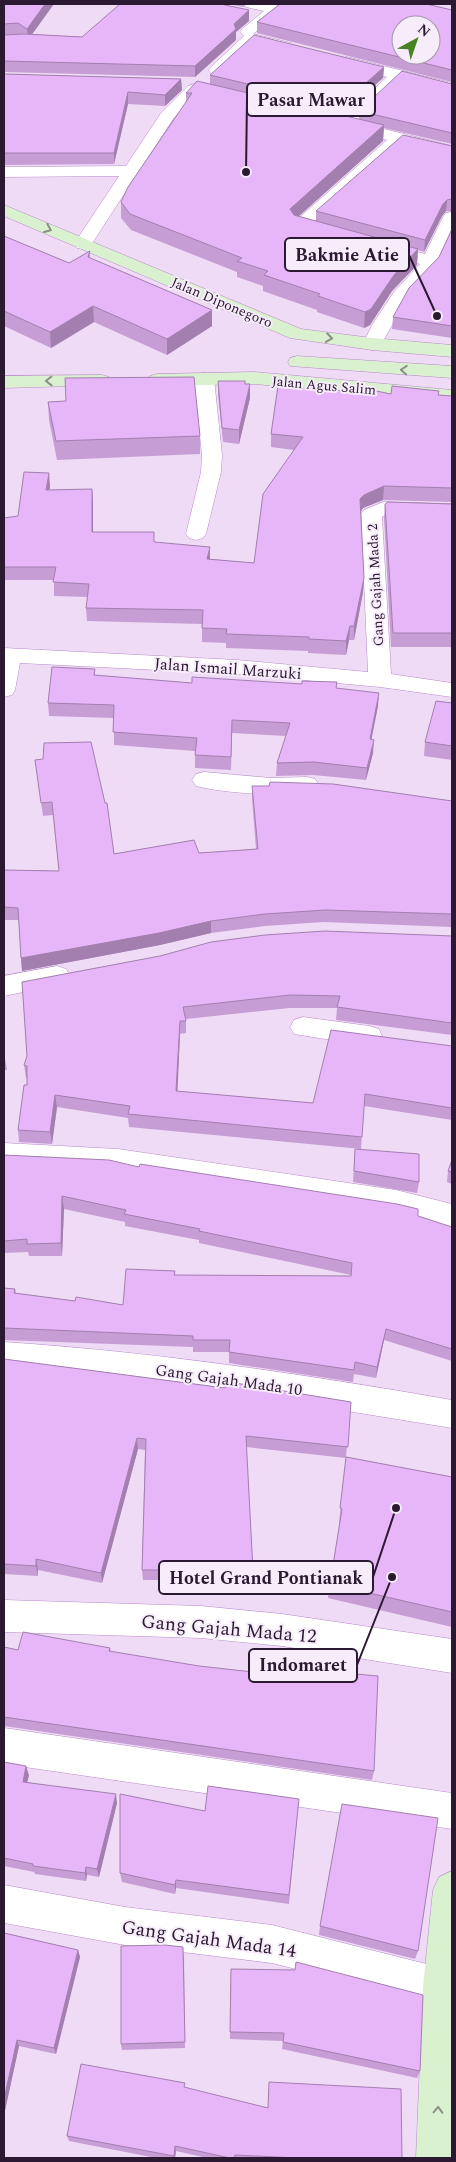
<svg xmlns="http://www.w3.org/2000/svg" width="456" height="2162" font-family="Spectral,serif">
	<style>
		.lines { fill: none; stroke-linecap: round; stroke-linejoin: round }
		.street-casing { stroke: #b98aca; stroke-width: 1 }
		.secondary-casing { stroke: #b98aca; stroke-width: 1 }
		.street { fill: #fff; fill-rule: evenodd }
		.secondary { fill: #daf1cf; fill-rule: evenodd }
		.wall { fill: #c79dd6 }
		.shaded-wall { fill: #a27fae }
		.building { fill: #e7b6f9; stroke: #a27fae; fill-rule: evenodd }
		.oneway { stroke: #8b8f88 }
		.labels { text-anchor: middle; stroke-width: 4; stroke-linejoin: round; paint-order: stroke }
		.far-street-label { font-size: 14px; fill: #2b1831; stroke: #f6ecfa }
		.street-label { font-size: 16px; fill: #2b1831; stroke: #f6ecfa }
		.near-street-label { font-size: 19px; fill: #2b1831; stroke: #f6ecfa }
		.leader { fill: none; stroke: #2b1831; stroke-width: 2 }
		.callout-dot { fill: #2b1831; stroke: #f6ecfa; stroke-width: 2 }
		.callout { fill: #f6ecfa; stroke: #2b1831; stroke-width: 2 }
		.callout-label { font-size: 18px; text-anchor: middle; font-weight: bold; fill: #2b1831 }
	</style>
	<rect width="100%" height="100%" fill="#efdbf6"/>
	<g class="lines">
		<!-- street casing -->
		<g class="street-casing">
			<path id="street" d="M244 4H271L280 6 282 9 280 12 253 34 291 43 294 46 291 49 286 51 253 43 221 73H211L208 70 211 67 244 36 240 32 242 29 264 11 246 7Z
				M347 57 452 83V93L401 80 356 122 452 146V156L402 143 312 223 332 228 335 232 332 236 326 237 294 229 291 225 387 140 338 127 336 124 387 77 342 65 339 62 342 59Z
				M194 84 227 92 229 95 227 98 221 100 197 94 173 119 89 248 83 249 77 248 74 244 119 176 4 177V167L126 166 161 113 188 86Z
				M452 212V234L436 268 407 299 379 348 372 350 365 348 363 344 372 325 394 292 420 264 375 252 372 248 375 244 381 243 425 254 443 217 446 213Z
				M204 373 211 375 214 379 222 455 221 472 206 534 203 538 196 540 189 538 186 534 201 472 202 455 194 379 197 375Z
				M383 502 452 504V516L386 514 382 517 391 674 452 683V697L380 687 237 674 20 663 15 690 12 695 4 697V648L237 660 368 672 361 514 364 510Z
				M204 772 271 778 307 777 315 779 319 785 315 791C290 798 222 793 196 786L192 780 196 774Z
				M57 966 66 969 70 976 66 983 4 996V976Z
				M303 1017 369 1026 379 1029 382 1036 379 1043 369 1046 294 1034 290 1027 294 1020Z
				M4 1143 118 1149 396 1190 452 1204V1228L396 1214 118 1171 4 1165Z
				M4 1342C155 1352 303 1374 452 1400V1428L229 1392 117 1378 4 1368Z
				M4 1600 201 1606 282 1614 452 1639V1673L282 1646 201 1638 4 1632Z
				M4 1728 452 1793V1829L4 1764Z
				M4 1885 125 1907 272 1925 442 1968 452 1972V2002L442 2006 272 1963 125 1945 4 1923Z"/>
		</g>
		<!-- secondary casing -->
		<g class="secondary-casing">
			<path id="secondary" d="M4 205 301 329 372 338 452 345V357L372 350 290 338 4 216Z
				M297 356 452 366V378L290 366 288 362 290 358Z
				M255 372 452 390V402L255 384 157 386 150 384 147 380 150 376 157 374Z
				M102 375 109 377 112 381 109 385 4 388V376Z
				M452 1871V2158H416L423 1987 433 1890 439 1877Z"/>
		</g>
		<!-- street -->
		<use href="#street" class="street"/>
		<!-- secondary -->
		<use href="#secondary" class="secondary"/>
	</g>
	<!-- wall -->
	<path class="wall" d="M4 4 32 34 82 37 249 10V21L236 32V40L195 77 4 72Z
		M227 4H244V7Z
		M278 4H426L452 10V82L257 33V22L280 4Z
		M384 67 383 78 341 115 359 119V111L452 84V144L384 128 383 141 299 216 316 221V211L452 146V211H446L442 216 424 252 418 250 417 265 392 291 370 325 364 328 317 312V310L263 291V286L237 277V272L131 230 121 218V202L186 102V93L210 84V75Z
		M4 74 181 79 182 90 165 106 128 104 114 164 4 165Z
		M452 229V338L392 329 393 317 439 257Z
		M4 236 69 263 90 251V258L212 310V326L167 355 94 322 51 348 4 326Z
		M218 381 250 398 239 444 223 442 218 395Z
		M391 394 452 396V502L383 500 363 508 361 511 364 578 363 592 354 640H349L346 655 308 653V651L226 648V643L202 642V624L87 621 86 608 88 597 54 596V580H4V518L18 516 50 486 49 490 92 489 93 502V532L155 542 210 559 254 563 294 450 271 447V434Z
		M48 402 200 436V454L57 460 49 420Z
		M385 504H452V647H391L384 518Z
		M95 669V675L192 683 337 688 378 706 371 739 373 753 366 780 313 775 276 776 277 763 286 736 232 733 231 770 195 768V751L114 745V718L49 716 48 703Z
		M452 703V760L424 756 425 742Z
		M35 760 114 854 199 853 256 849 252 799V786L452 801V927L324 922 265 926 211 933 160 945 22 971 21 958 19 920H4V870L59 871 53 815 43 816Z
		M452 936V1035L336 1020 337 1008H290L186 1019V1033L180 1034 177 1091 313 1103 452 1046V1120L364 1106 361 1149 129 1127 128 1118 57 1107 52 1144 19 1142 18 1130 27 1085V1078H26L24 1065 27 1056 22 982Z
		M4 1053 7 1070H4Z
		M355 1149 419 1182 417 1193 353 1182Z
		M4 1155 139 1167 418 1216 452 1227V1361L384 1340 376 1378 354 1374 353 1382 229 1363V1352H193V1347L4 1340V1288L15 1289 16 1293 75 1301 123 1305 175 1271V1275L351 1276V1275L199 1243V1240L125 1226V1222L64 1209 62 1256H29L28 1252 4 1253Z
		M452 1160V1184L447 1182 448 1171Z
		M4 1359 225 1388 351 1402 346 1457 452 1477V1627L328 1598 330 1584 340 1523H339L346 1458 246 1447 253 1571V1582L206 1583V1580H143L142 1570 145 1450 138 1449 102 1583 38 1570V1576L4 1574Z
		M4 1647 18 1650 110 1648 111 1652 374 1771 372 1780 4 1726Z
		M4 1762 29 1775 27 1782 117 1803 99 1877 87 1875 86 1881 35 1874 34 1872 4 1866Z
		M299 1799 289 1904 176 1888 175 1894 122 1882 120 1873 205 1811Z
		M320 1926 418 1951 415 1959 319 1935Z
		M4 1933 78 1950 80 1957 56 2054 19 2046 4 2115Z
		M184 1954 185 2048 122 2050 121 2044Z
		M231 1969 420 2071 417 2078 282 2049 283 2041 230 2039Z
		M185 2088 268 2108V2089L402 2158H207L176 2151 175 2158H156L69 2141 67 2136Z"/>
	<!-- shaded-wall -->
	<path class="shaded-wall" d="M45 4H54L28 40 27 29Z
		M249 10V21L236 32V40L195 77V66L234 24Z
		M384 67 383 78 339 117 340 106Z
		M181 79 182 90 165 106V95Z
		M128 92V104L114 164V153Z
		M384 125 383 141 289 225 290 209Z
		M447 200 446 211 442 216 424 252 425 240 443 204Z
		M418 249 417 265 392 291 370 325 364 328 365 312 394 275Z
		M93 306 94 322 51 348 50 332Z
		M212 310V326L167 355V339Z
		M250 384V398L239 444V430Z
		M49 473 50 486 48 503 46 490Z
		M384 486 383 500 363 508 360 513V499L364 495Z
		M92 489 93 502V545L92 532Z
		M210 547V561L207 559Z
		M364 578 363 592 354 640V626Z
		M350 626 349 640 346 655V641Z
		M379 693 378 706 369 752 370 739Z
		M374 740 373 753 366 780 367 768Z
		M211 921V933L160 945 22 971 21 958Z
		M180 1021V1034L177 1103 176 1091Z
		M55 1095 57 1107 52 1144 50 1132Z
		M62 1196 64 1209 62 1256 61 1243Z
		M386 1329 384 1340 376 1378 377 1367Z
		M137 1438 138 1449 102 1583 101 1573Z
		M36 1559 38 1570V1576L36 1566Z
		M26 1766 29 1775 25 1791 23 1782Z
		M116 1794 117 1803 99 1877 97 1869Z
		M86 1867 87 1875 86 1881 85 1873Z
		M176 1880V1888L175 1894V1885Z
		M78 1950 80 1957 56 2054 54 2048Z
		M17 2040 19 2046 4 2115V2099Z
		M175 2146 176 2151 175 2158H174Z"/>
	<!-- building -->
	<path class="building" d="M4 4H45L27 29 18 23 4 24Z
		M120 4H220L249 10 234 24 236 29 195 66 4 61V35L24 34 82 37Z
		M280 4H426L452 10V70L257 22ZM401 25H431V55H401Z
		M254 35 384 67 340 106 210 75Z
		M402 71 452 84V133L359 111Z
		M4 74 181 79 165 95 128 92 114 153H4Z
		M197 81 384 125 290 209 294 215 418 249 394 275 371 309 365 312 318 296 320 294 264 275 268 271 237 261 242 258 130 214 121 202 128 187 192 93H186Z
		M403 135 452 146V199L447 200 443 204 425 240 316 211Z
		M452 229V326L393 317 409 288 439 257Z
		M4 236 69 263 90 251 88 257 212 310 167 339 93 306 50 332 4 311Z
		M194 377 200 436 56 441 48 402 66 401 65 378Z
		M218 381H245V384H250L239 430 222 428Z
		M347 385 391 394 392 386 439 391 438 395 452 396V488L384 486 364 495 360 499 364 578 354 626H350L346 641 309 639V637L226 634 227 629 202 628 203 610 86 608 89 584 53 582 56 567H4V518L18 516 24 472 49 473 46 490 92 489V532H154V542L210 547 207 559 254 563 263 494 303 437 271 434 278 386 344 391Z
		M388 502 452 504V633H393L385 504Z
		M52 667 95 669 94 675 192 683V677L302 684V681L337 682 336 688 379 693 370 739 374 740 367 768 314 762 277 763 290 723 232 720 231 757 195 755 197 738 113 732 114 705 48 703Z
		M436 701 452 703V746L425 742Z
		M91 742 105 803H107L114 854 194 840 199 853 258 849 252 786H269L270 782 333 784 452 801V914L325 910 265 914 211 921 159 933 21 958 18 908 4 907V870L59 871 52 802 41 803 35 760 43 759 44 743Z
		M325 931 452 936V1023L337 1007 340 996 290 995 183 1007 186 1021H180L176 1091 313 1103 331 1030 452 1046V1108L365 1094 362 1137 128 1114 130 1106 55 1095 50 1132 18 1130 24 1085H27V1066L24 1065 27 1056 22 982 160 956 211 942 265 935Z
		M355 1149 419 1154V1182L354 1171Z
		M4 1155 109 1160 139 1167 140 1164 397 1204 418 1209V1216L452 1227V1349L386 1329 377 1367 355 1362 354 1370 229 1352 230 1340H193V1336L4 1328V1288L15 1289 14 1293 75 1301 76 1297 123 1305 126 1269 175 1271 174 1275 351 1276 352 1263 199 1231 200 1229 124 1214 126 1210 62 1196 61 1243 27 1244V1239L4 1241Z
		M452 1160V1172L448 1171Z
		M4 1359 225 1388 226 1382H229L351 1402 348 1447 246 1436 253 1571 206 1573V1570H142L146 1439 137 1438 101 1573 36 1559V1566L4 1564Z
		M346 1457 452 1477V1612L330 1584 342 1509 340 1508Z
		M23 1632 110 1648 109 1651 199 1666 298 1677 299 1669 378 1676 374 1771 4 1717V1647L18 1650Z
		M4 1762 26 1766 23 1782 116 1794 97 1869 86 1867 85 1873 33 1866V1864L4 1858Z
		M208 1786 299 1799 289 1895 176 1880 175 1885 120 1873V1794L205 1811Z
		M342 1804 438 1818 418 1951 320 1926Z
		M4 1933 78 1950 54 2048 17 2040 4 2099Z
		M165 1945 183 1947 185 2042 121 2044V1946Z
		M296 1962 423 1995 420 2071 283 2042 284 2033 230 2032 231 1969 295 1970Z
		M81 2064 185 2083 184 2087 268 2108 269 2082 401 2089 402 2158H298L235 2155 234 2158H230L175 2146 174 2156 67 2136Z"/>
	<!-- one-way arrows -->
	<defs><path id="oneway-chevron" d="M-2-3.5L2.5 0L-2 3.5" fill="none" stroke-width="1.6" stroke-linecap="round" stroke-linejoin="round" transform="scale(1.25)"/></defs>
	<g class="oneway">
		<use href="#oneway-chevron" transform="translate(48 229) rotate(23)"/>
		<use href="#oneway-chevron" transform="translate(329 338) rotate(8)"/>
		<use href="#oneway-chevron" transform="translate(404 370) rotate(-176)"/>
		<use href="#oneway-chevron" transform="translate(49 381) rotate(179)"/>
		<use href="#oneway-chevron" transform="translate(438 2110) rotate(-88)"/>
	</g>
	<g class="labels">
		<!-- far-street labels -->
		<g class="far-street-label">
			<text transform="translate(222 302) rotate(23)" y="5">Jalan Diponegoro</text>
			<text transform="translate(324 385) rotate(5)" y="5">Jalan Agus Salim</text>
			<text transform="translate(375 585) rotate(-93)" y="5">Gang Gajah Mada 2</text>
		</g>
		<!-- street labels -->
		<g class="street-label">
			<text transform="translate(228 668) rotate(4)" y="6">Jalan Ismail Marzuki</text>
			<text transform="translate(229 1379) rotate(8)" y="6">Gang Gajah Mada 10</text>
		</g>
		<!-- near-street labels -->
		<g class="near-street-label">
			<text transform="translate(229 1628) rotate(5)" y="7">Gang Gajah Mada 12</text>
			<text transform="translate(209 1938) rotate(8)" y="7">Gang Gajah Mada 14</text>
		</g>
	</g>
	<!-- callouts -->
	<path class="leader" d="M246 172L247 99M437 316L409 255M396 1508L373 1577M392 1577L357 1665"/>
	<g class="callout-dot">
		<circle cx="246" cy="172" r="5"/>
		<circle cx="437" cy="316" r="5"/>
		<circle cx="396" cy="1508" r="5"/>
		<circle cx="392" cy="1577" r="5"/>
	</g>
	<g class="callout">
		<rect x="247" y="83" width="128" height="33" rx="5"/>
		<rect x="285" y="238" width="124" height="33" rx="5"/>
		<rect x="159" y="1561" width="214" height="33" rx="5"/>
		<rect x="249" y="1649" width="108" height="33" rx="5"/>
	</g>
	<g class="callout-label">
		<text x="311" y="106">Pasar Mawar</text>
		<text x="347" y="261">Bakmie Atie</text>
		<text x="266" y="1584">Hotel Grand Pontianak</text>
		<text x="303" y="1671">Indomaret</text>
	</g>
	<!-- border -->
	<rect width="456" height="2162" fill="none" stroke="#2b1831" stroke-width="10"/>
	<!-- north arrow -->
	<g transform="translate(416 40) rotate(40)"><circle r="24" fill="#f6ecfa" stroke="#a597aa"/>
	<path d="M0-4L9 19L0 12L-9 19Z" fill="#458323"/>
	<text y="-8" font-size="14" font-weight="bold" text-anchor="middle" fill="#2b1831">N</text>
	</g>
</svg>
